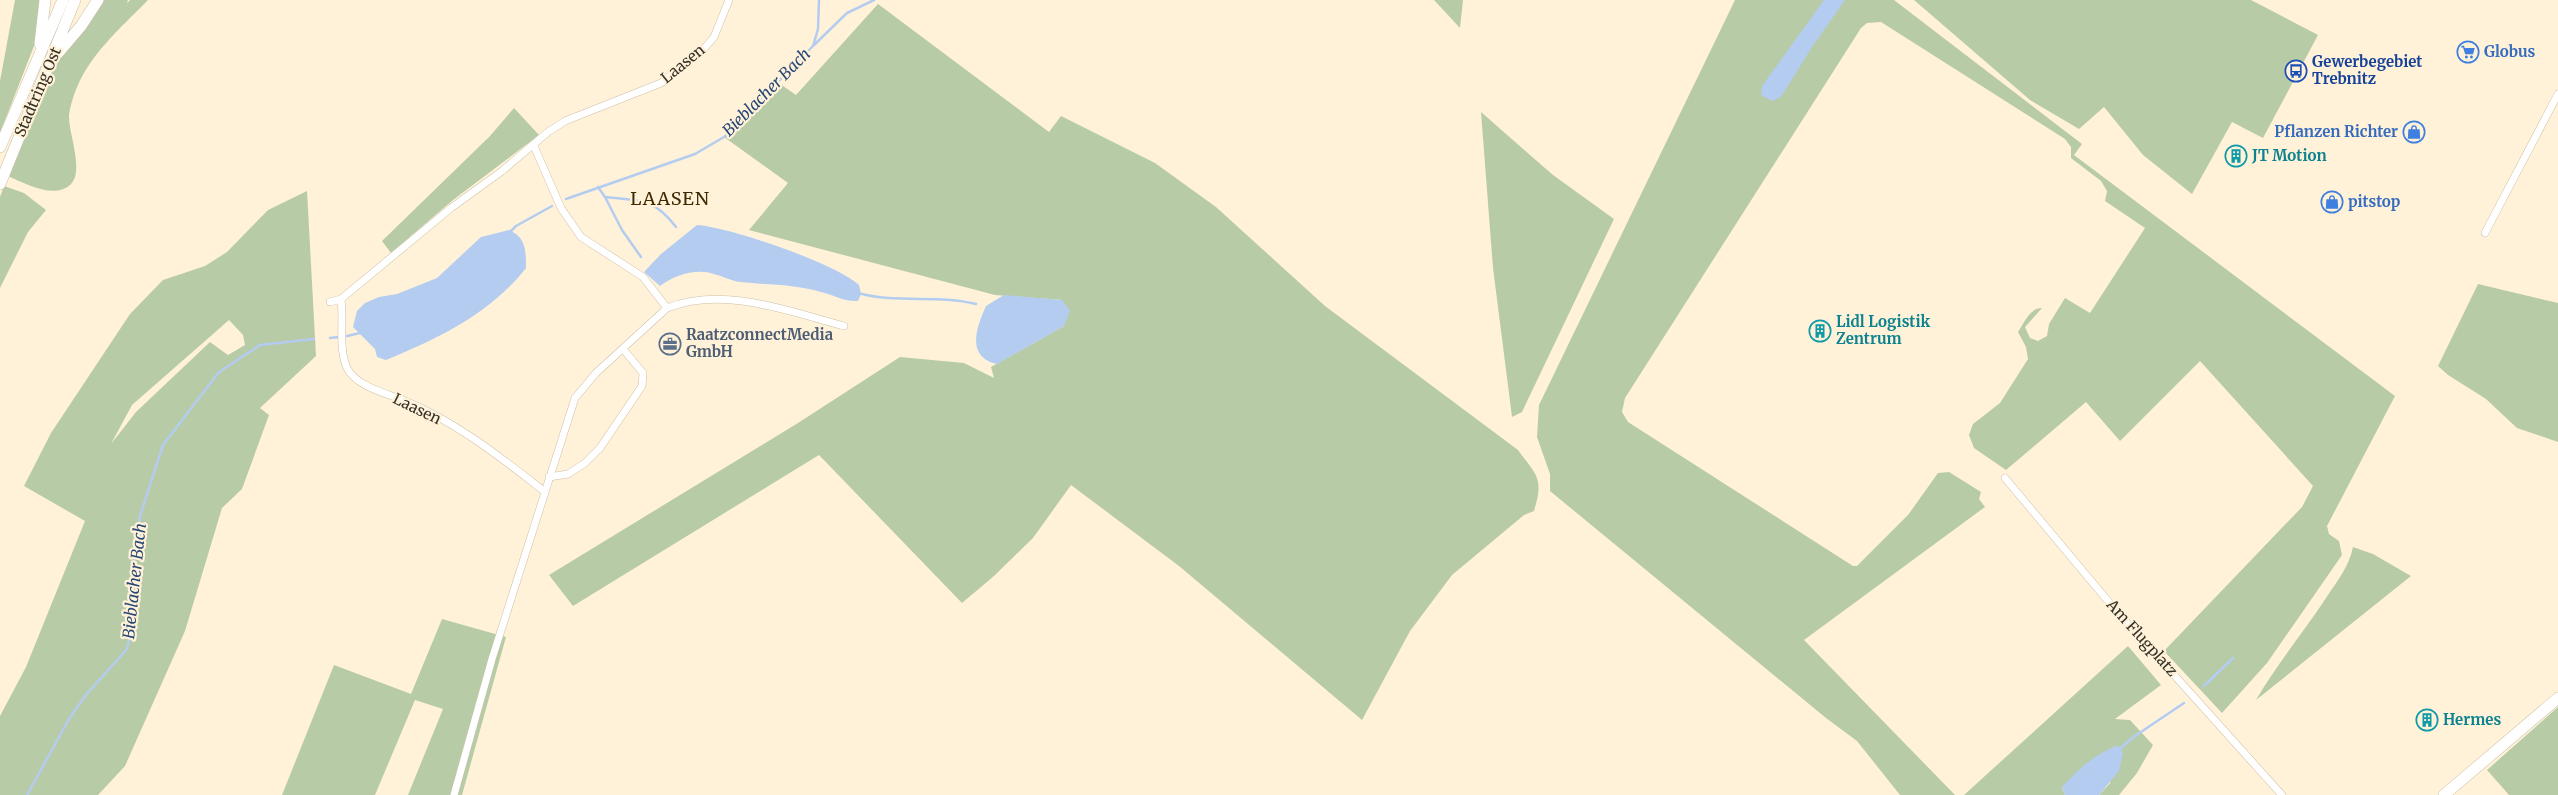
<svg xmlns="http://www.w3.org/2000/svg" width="2558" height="795" font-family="Merriweather,serif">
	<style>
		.green { fill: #b8cba7; fill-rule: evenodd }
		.water { fill: #b3ccf0 }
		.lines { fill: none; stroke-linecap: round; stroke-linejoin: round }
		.stream { stroke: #b3ccf0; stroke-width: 2.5 }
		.minor-casing { stroke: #cdc0a8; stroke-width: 8 }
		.primary-casing { stroke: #cdc0a8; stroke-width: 12 }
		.trunk-casing { stroke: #cdc0a8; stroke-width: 12 }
		.minor { stroke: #fff; stroke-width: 7 }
		.primary { stroke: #fff; stroke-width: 11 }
		.trunk { stroke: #fff; stroke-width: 11 }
		.labels { text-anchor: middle; stroke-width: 4.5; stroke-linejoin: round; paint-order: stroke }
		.shop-label { font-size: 15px; font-weight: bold; fill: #366cbe; stroke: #fff2d9; text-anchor: start }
		.transit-label { font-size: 15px; font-weight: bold; fill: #164399; stroke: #fff2d9; text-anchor: start }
		.street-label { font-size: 15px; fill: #363127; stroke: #fff2d9 }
		.culture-label { font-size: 15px; font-weight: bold; fill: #0d838f; stroke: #fff2d9; text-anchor: start }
		.service-label { font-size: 15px; font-weight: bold; fill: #4e5e75; stroke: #fff2d9; text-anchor: start }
		.water-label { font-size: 16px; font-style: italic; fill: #274876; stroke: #fff2d9 }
		.quarter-label { font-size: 18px; letter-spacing: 1px; fill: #3e2902; stroke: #fff2d9 }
	</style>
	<rect width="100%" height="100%" fill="#fff2d9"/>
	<!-- green -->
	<path class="green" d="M15 0H40L34 46 0 133V81Z
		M104 0H128L127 3 130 0H148C120 29 88 55 74 95 72 101 69 111 69 117 69 134 84 171 71 184 55 200 26 184 8 176L49 78 59 60 80 36Z
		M1434 0H1463L1460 28Z
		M1735 0H1894L2082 144 2074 155 2395 396 2327 526 2329 534 2339 541 2342 555 2267 663 2222 713 2164 651 2302 507 2313 486 2200 361 2120 441 2086 402 2006 470 1974 448 1969 435 1973 424 2000 403 2028 359 2026 347 2018 332C2024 323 2030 308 2042 308L2025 327 2030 338 2038 341 2047 336 2049 324 2065 298 2090 313 2145 228 2105 201 2107 191 2101 181 2071 158V147L2065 139 1881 22 1867 23 1861 28 1625 398 1622 412 1628 422 1853 566H1857L1908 515 1938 473 1949 472 1981 492 1979 499 1985 507 1804 640 1955 795H1900L1857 741 1826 718 1550 491V474L1537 437 1539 405Z
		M1914 0H2251L2318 35 2263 138 2232 122 2192 194 2143 155 2104 107 2079 129 2030 100Z
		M878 4 1049 132 1061 116 1155 163 1216 207 1325 306 1518 450C1537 476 1544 478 1534 511L1524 515 1452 575 1410 631 1362 720 1179 566 1071 485 1033 538 994 576 962 603 819 455 573 606 549 575 798 423 900 357 964 363 994 378 991 367 1064 326 1062 300 995 295 749 230 788 183 724 137 776 81 796 95Z
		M514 108 539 135 453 200 391 253 382 241 490 136Z
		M1481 112 1553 175 1614 219 1522 412 1512 417 1493 268Z
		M4 186 24 193 46 210 28 232 0 288V197Z
		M307 191 316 356 260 408 269 415 242 489 222 508 185 631 125 766 98 795H0V716L26 667 85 521 24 486 51 433 130 314 163 280 205 266 227 252 268 210ZM229 320 243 335 245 345 228 355 210 342 136 412 111 444 132 405Z
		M2478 284 2558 303V442L2517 428 2486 399 2448 375 2438 366Z
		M2353 547 2373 554 2411 576 2256 700C2277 664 2303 633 2326 598 2337 581 2349 567 2353 547Z
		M442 619 506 637 462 795H408L443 709 415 700 375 795H282L334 665 411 694Z
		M2128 646 2161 685 2115 719 2130 720 2153 745 2137 773 2119 795H2099L2111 782 2062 787 2065 795H1964Z
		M2558 707V795H2509L2487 770Z"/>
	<!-- water -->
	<path class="water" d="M1824 0H1845L1812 47 1781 97 1772 101 1761 95 1762 86Z
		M697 225C729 227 835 263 859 285L861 294 858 301C844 302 834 295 821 292 794 284 767 285 740 282 731 281 723 276 714 274 696 268 675 275 660 286L644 272 661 254Z
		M509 230C526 237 526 251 526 268 491 313 438 339 386 360L377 357 375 349 353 327 357 311 365 303 379 297 397 294 437 278 481 237Z
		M1004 295 1062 300 1070 311 1064 326 997 364C966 357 976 328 986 306Z
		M2118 745 2123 753 2119 771 2099 795H2065L2062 787C2078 769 2095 754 2118 745Z"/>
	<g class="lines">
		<!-- stream -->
		<path class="stream" d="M814 45 847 13 874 0
			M598 187 605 197C640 201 653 197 676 227
			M605 197 622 230 641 257
			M566 199 695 154 724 137 813 46 818 29 819 0
			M509 233 516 226 552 206
			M858 293C897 304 938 294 976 304
			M347 336 360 333
			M330 338 339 337
			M2204 686 2233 658
			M2119 750 2132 738 2184 703
			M27 795 69 719 86 695 127 649 132 626 133 570 140 516 163 445 219 372 260 345 314 339"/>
		<!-- minor casing -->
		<g class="minor-casing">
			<path id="minor" d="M2485 233 2558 94
				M341 299C344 320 338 348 347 368 356 386 385 393 403 400 455 421 500 457 544 491
				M330 302 341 299 451 208 502 171 548 132 565 121 661 83 703 50 714 37 729 0
				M667 308C725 286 787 311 844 326
				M549 477 568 474 585 463 600 448 642 386 643 373 623 349
				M2005 478 2113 607 2282 795
				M454 795 492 659 575 398 596 373 667 308 643 277 581 237 561 208 534 146"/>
		</g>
		<!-- primary casing -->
		<g class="primary-casing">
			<path id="primary" d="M2444 795 2558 698"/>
		</g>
		<!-- trunk casing -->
		<g class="trunk-casing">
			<path id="trunk" d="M40 44 45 0
				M58 53 81 26 98 0
				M0 147 63 0
				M0 184 75 0"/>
		</g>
		<!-- minor -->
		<use href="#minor" class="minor"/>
		<!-- primary -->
		<use href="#primary" class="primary"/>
		<!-- trunk -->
		<use href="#trunk" class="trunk"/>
	</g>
	<!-- icons -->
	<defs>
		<g id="supermarket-ring" transform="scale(1.125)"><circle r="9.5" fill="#fff2d9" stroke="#3f7fe0" stroke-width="1.5"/><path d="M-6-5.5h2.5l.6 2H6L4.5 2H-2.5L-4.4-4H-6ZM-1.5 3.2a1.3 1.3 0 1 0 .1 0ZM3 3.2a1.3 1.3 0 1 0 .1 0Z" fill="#3f7fe0"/></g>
		<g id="bus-ring" transform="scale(1.125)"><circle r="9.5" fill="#fff2d9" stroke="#1a4fb4" stroke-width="1.5"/><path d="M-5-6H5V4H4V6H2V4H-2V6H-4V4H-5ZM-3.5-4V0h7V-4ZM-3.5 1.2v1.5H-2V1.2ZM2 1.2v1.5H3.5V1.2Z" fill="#1a4fb4"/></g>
		<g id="shop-ring" transform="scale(1.125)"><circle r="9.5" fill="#fff2d9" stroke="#3f7fe0" stroke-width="1.5"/><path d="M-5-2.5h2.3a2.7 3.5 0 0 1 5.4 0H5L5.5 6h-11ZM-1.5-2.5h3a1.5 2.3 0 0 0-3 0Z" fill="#3f7fe0"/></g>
		<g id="building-ring" transform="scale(1.125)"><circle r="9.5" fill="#fff2d9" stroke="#0f9aa8" stroke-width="1.5"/><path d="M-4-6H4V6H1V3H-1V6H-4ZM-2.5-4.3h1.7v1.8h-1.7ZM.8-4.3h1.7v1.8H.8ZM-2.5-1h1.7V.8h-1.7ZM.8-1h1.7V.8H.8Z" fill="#0f9aa8"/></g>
		<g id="office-ring" transform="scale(1.125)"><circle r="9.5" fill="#fff2d9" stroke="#5c6f8a" stroke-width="1.5"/><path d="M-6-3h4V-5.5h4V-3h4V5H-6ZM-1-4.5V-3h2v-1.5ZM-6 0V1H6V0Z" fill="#5c6f8a"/></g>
	</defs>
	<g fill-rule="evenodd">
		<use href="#supermarket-ring" x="2468" y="52"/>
		<use href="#bus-ring" x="2296" y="71"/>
		<use href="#shop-ring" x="2414" y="132"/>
		<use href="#building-ring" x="2236" y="156"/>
		<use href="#shop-ring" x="2332" y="202"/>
		<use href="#building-ring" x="1820" y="331"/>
		<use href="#office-ring" x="670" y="344"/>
		<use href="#building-ring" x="2427" y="720"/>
	</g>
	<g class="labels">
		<!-- shop labels -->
		<g class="shop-label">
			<text x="2484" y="57">Globus</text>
			<text x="2398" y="137" text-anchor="end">Pflanzen Richter</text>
			<text x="2348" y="207">pitstop</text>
		</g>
		<!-- transit labels -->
		<g class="transit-label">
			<text x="2312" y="67">Gewerbegebiet<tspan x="2312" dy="17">Trebnitz</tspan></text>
		</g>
		<!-- street labels -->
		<g class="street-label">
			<text transform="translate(683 64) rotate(-39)" y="5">Laasen</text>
			<text transform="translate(38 92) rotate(-67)" y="5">Stadtring Ost</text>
			<text transform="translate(417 409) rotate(26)" y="5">Laasen</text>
			<text transform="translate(2142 638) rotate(48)" y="5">Am Flugplatz</text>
		</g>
		<!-- culture labels -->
		<g class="culture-label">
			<text x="2252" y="161">JT Motion</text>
			<text x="1836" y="327">Lidl Logistik<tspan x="1836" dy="17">Zentrum</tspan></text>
			<text x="2443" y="725">Hermes</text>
		</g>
		<!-- service labels -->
		<g class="service-label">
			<text x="686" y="340">RaatzconnectMedia<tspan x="686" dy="17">GmbH</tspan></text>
		</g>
		<!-- water labels -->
		<g class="water-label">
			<text transform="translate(766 92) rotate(-45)" y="6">Bieblacher Bach</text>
			<text transform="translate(134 581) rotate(-84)" y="6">Bieblacher Bach</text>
		</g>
		<!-- quarter labels -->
		<g class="quarter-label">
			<text x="670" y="205">LAASEN</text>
		</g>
	</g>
</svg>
